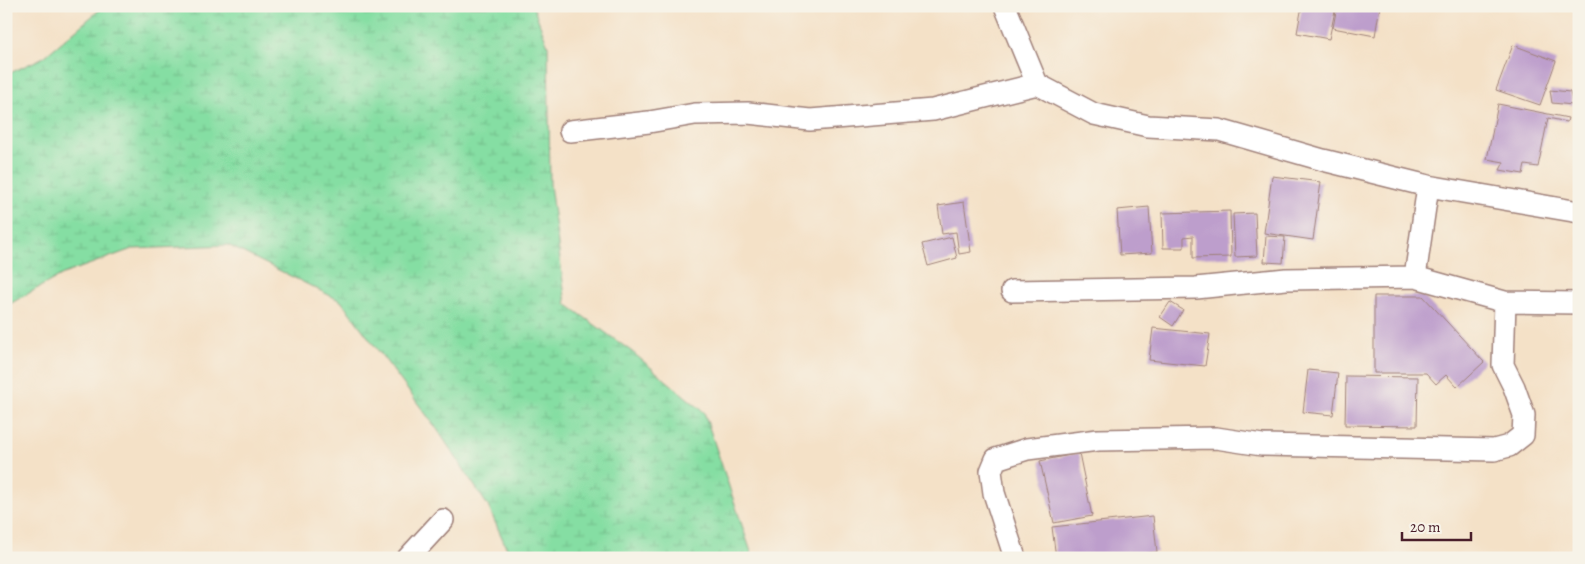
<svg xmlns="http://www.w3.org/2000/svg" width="1585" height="564" font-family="Alegreya,serif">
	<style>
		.wetland { fill: url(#wetland-marsh); stroke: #687e67 }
		.building { fill: #bd9ecc }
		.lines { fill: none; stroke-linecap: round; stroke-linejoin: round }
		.street-casing { stroke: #9f8079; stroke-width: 24 }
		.street { stroke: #fff; stroke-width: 21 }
	</style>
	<defs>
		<pattern id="wetland-marsh" width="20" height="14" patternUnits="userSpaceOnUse" patternTransform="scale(1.25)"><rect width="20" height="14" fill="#85dea3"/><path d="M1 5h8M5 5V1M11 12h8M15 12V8" fill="none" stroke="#74be8c"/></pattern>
	</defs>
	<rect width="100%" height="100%" fill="#f7f3e8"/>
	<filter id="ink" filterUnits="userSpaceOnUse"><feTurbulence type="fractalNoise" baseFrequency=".02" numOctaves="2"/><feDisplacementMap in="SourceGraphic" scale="10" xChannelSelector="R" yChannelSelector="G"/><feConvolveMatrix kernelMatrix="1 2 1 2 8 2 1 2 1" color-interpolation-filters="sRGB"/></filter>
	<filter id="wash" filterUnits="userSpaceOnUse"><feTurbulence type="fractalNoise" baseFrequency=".0096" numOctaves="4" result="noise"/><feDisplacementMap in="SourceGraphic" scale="20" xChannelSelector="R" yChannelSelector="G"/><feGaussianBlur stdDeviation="1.12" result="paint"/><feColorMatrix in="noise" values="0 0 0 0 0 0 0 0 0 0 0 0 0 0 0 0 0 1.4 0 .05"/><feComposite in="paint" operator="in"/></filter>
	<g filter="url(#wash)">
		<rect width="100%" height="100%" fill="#f4e1c7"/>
		<!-- wetland -->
		<path class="wetland" d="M104 6H533L548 46 550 185 566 304 631 351 704 412 753 558H511L488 506 437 429 341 301 228 245 132 249 63 274 6 306V75L44 57Z"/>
		<g id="blocks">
			<!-- building -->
			<path class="building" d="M1302 6H1336L1329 39 1297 33Z
				M1337 6H1380L1375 36 1333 28Z
				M1513 45 1556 61 1540 105 1496 90Z
				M1550 90 1570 92 1573 105 1552 103Z
				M1498 104 1568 118 1567 122 1548 118 1538 167 1525 165 1523 174 1500 170 1504 162 1487 159Z
				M1272 176 1321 182 1313 240 1264 233Z
				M964 202 971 252 959 254 956 232 942 234 938 206Z
				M1149 207 1152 253 1120 255 1117 210Z
				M1230 211 1231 257 1193 258V236L1184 237V248H1163L1162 213Z
				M1255 213 1257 256 1235 257 1233 214Z
				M1266 236 1285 237 1283 263 1264 262Z
				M952 237 957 258 928 266 922 244Z
				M1374 296H1423L1484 362 1457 387 1446 375 1436 384 1426 373H1374Z
				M1170 302 1183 310 1173 326 1160 317Z
				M1153 328 1210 334 1205 366 1149 360Z
				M1575 368H1579V424H1576Z
				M1308 370 1338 373 1333 415 1303 412Z
				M1346 376 1418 377 1417 426 1345 425Z
				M1079 453 1092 516 1054 523 1040 461Z
				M1153 516 1157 552 1111 558H1056L1052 527Z"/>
		</g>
	</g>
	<g filter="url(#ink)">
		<use href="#blocks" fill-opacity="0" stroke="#9f8079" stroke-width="1"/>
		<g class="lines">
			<!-- street casing -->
			<g class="street-casing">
				<path id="street" d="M1005 6 1037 84 1094 114 1148 126 1219 130 1323 160 1428 186 1579 212
					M570 131 649 122 695 114 748 113 810 120 933 110 1037 84
					M1415 277 1428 186
					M1012 291 1196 288 1286 279 1415 277 1505 302 1579 303
					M408 558 443 520
					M1015 558 994 493 991 471 996 459 1027 449 1098 440 1216 438 1262 445 1494 450 1509 446 1523 435 1524 415 1514 387 1503 365 1505 302"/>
			</g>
			<!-- street -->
			<use href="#street" class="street"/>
		</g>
	</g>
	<!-- margin -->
	<rect width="1585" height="564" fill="none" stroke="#f7f3e8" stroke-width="25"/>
	<!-- scale -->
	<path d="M1402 532v8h69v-8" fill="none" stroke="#4a1f2b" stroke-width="2.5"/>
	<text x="1410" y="532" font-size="15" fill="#4a1f2b" stroke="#f7f3e8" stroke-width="4" paint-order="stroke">20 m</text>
</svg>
